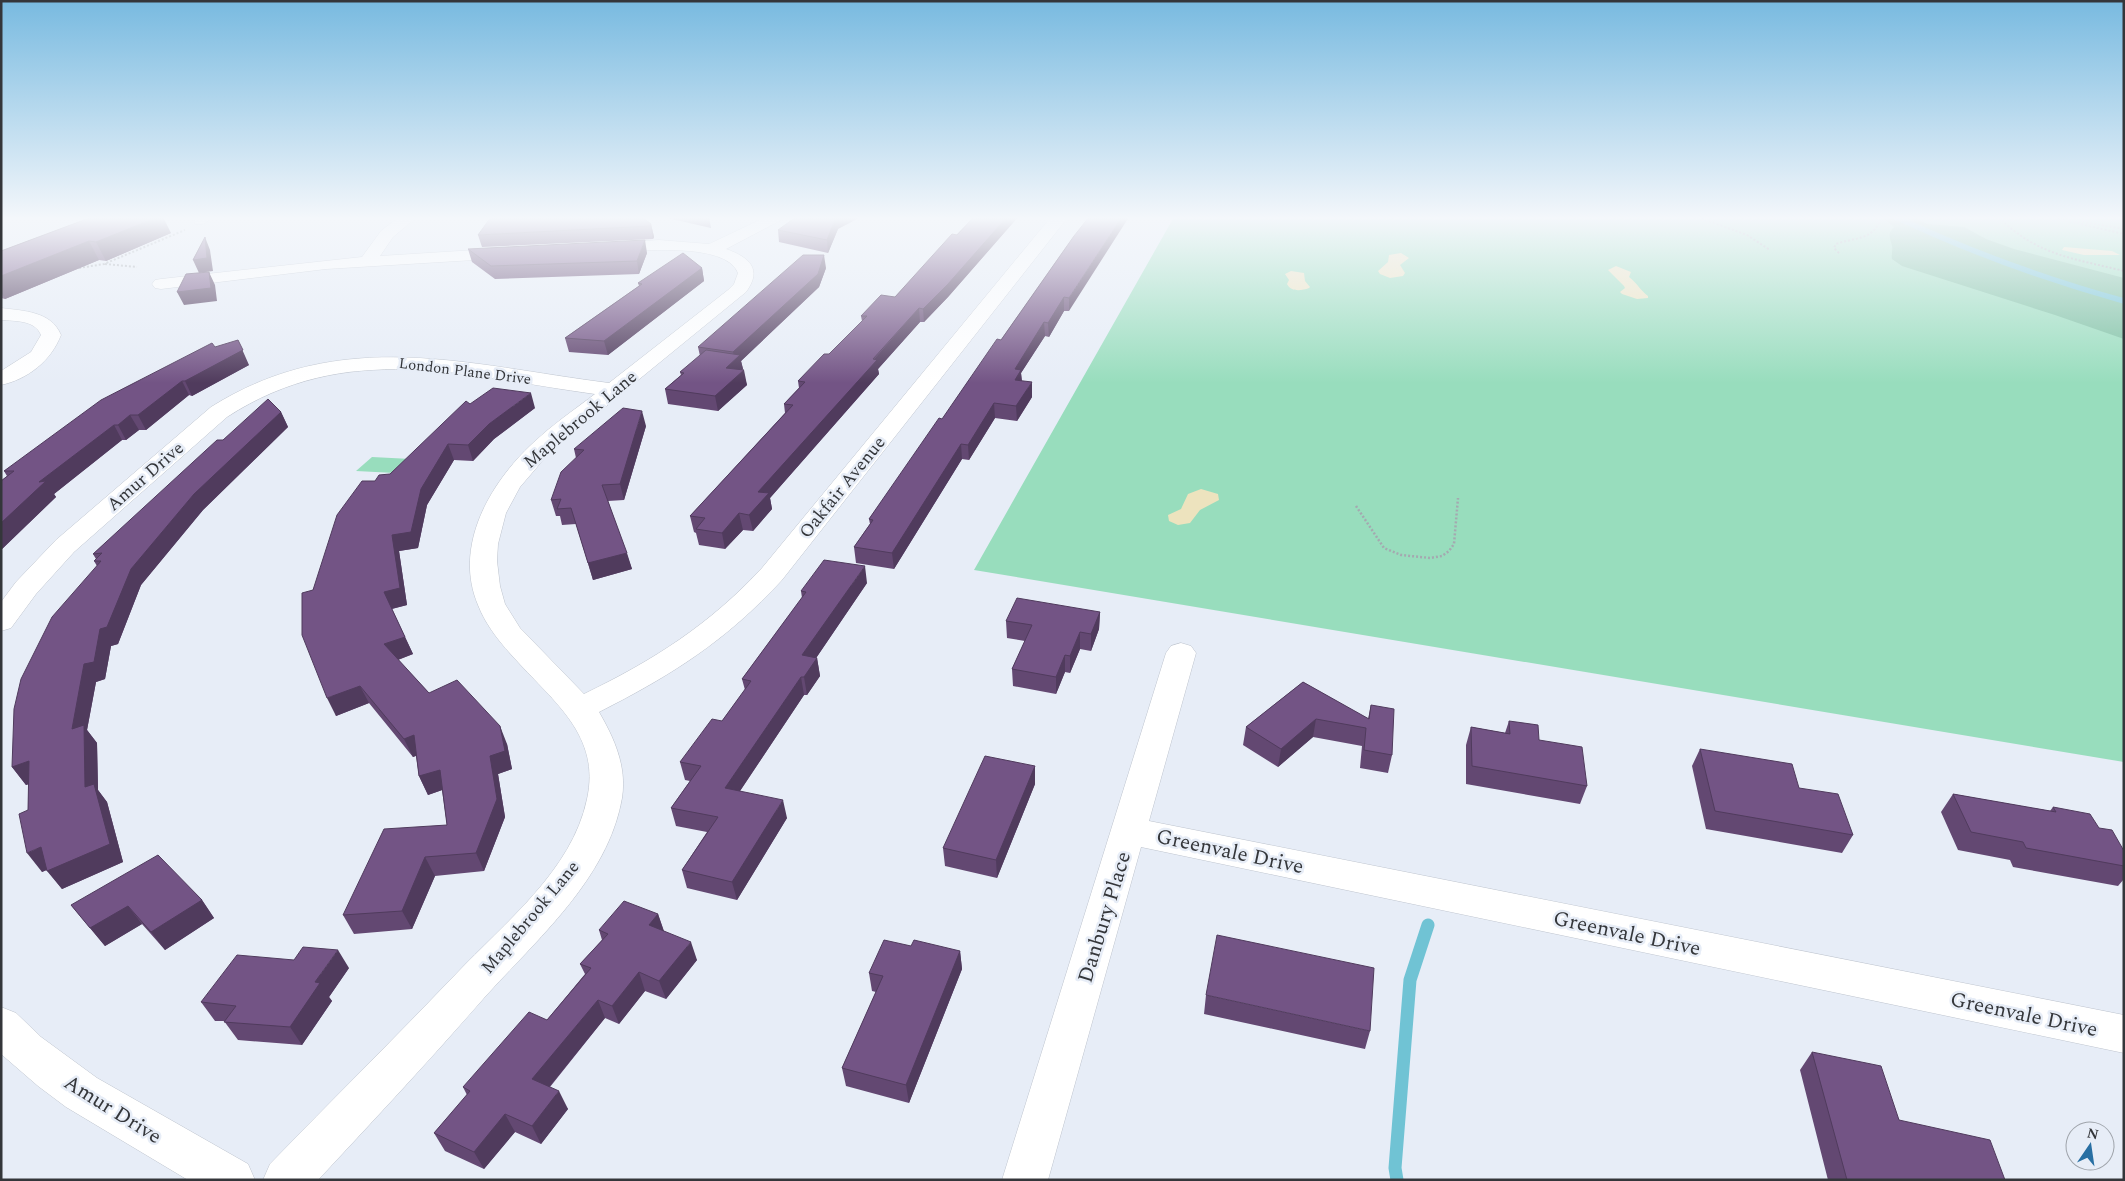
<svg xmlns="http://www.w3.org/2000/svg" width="2125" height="1181" font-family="Spectral,serif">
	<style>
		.green { fill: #98ddbd }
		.forest { fill: #7bc0a1 }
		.sand { fill: #ede3be }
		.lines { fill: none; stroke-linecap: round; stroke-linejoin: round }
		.stream-far1 { stroke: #70c3d4; stroke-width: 5.5 }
		.stream { stroke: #70c3d4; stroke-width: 13 }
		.service-casing { stroke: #bec4ce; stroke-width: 1 }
		.minor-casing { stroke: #bec4ce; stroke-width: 1 }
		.path-far1 { stroke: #a4a9b0; stroke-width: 2; stroke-dasharray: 2 2; stroke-linecap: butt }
		.path { stroke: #a4a9b0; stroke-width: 2.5; stroke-dasharray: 2 2; stroke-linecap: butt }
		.service { fill: #fff; fill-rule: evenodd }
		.minor { fill: #fff; fill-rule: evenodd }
		.wall { fill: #634872 }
		.shaded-wall { fill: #503b5d }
		.building { fill: #735485; stroke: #503b5d }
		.labels { text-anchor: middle; stroke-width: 5; stroke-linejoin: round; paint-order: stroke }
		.far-street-label { font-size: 15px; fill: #34363a; stroke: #e7edf7 }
		.street-label { font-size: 18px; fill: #34363a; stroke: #e7edf7 }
		.near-street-label { font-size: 21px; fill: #34363a; stroke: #e7edf7 }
	</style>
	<rect width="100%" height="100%" fill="#e7edf7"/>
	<!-- green -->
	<path class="green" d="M1174 217H2124V762L974 570Z
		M372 457 411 459 395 473 356 471Z"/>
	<!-- forest -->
	<path class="forest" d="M1882 217H1912L1928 224 1964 227 1986 239 2014 249 2124 278V339L2055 315 1902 266 1892 259C1891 255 1893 250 1892 246 1890 237 1887 234 1894 227Z"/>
	<!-- sand -->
	<path class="sand" d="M2064 247 2112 251 2120 255H2084L2062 250Z
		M1401 253 1409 258 1400 265 1405 273 1403 276 1390 278 1380 274 1378 271 1388 262 1389 255Z
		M1616 266 1631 272 1629 277C1637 283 1640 290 1648 296V298L1637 299 1622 294 1620 292 1625 288 1624 286 1608 270Z
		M1291 271 1304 273 1305 281 1310 287 1309 288C1301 291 1291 292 1287 284L1289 280 1285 274Z
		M1201 489 1218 494 1219 500 1200 510 1190 523 1178 525 1169 521 1168 515 1181 509 1188 494Z"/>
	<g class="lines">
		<!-- stream-far1 -->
		<path class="stream-far1" d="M1896 217C1970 252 2045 279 2124 301"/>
		<!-- stream -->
		<path class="stream" d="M1397 1180 1395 1168 1410 980 1428 925"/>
		<!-- service casing -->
		<g class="service-casing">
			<path id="service" d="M201 217H214L203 224H195V220Z"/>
		</g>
		<!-- minor casing -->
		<g class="minor-casing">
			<path id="minor" d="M399 217H417L393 237 380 256 507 248 513 249 515 253 513 257 507 258 326 269 161 289 155 288 152 284 155 280 161 279 362 257 381 231Z
				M766 217H787L726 249C749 257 763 269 746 292L550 452 520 487 506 513 498 544 497 561 500 586 505 604 520 628 584 694C654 660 709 625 762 568L1051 217H1068L782 580C726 641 672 675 599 712 614 738 627 766 622 798 608 879 536 940 484 998 430 1060 374 1120 318 1180H263L270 1164C332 1100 395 1038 456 974 504 923 572 871 587 799 601 736 554 702 517 661 502 645 486 626 478 605 453 546 490 483 533 443 552 425 574 410 595 394 464 376 347 339 227 417L74 552 36 594 11 628 1 631V602L16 582 56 540 211 407C342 325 467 365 609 383L728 290 734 284 738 273C726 241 635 251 608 253L602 252 600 248 602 244 659 240 709 244Z
				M1 308C24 311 51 311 61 335 51 361 28 379 1 385V371L31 352 41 335C35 320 15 321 1 320Z
				M1181 643 1191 646 1196 653 1149 821 2124 1015V1053L1141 847 1048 1180H1002L1166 653 1171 646Z
				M1 1007 16 1013 41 1037 97 1078 248 1164 255 1180H188L66 1107 38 1086 1 1054Z"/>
		</g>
		<!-- path-far1 -->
		<path class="path-far1" d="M1698 217 1747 235 1770 250
			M1999 217C2035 255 2076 259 2124 271
			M2050 217 2124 234
			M2078 221 2124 229
			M1839 253 1834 248 1836 244C1852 238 1871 240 1879 223L1874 217
			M105 264 137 267
			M79 268 104 264 185 230"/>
		<!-- path -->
		<path class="path" d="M1356 506 1384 548 1401 555 1430 558 1442 556 1449 551 1454 544 1458 498"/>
		<!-- service -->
		<use href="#service" class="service"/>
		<!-- minor -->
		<use href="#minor" class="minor"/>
	</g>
	<!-- wall -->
	<path class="wall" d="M92 217 171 233 106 261 99 260 5 299 1 298V251Z
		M663 217H709L711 228Z
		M974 217H1018L948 297 924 322H920L878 369 879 374 770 498 772 509 753 531 743 530 725 549 699 545 696 533 694 532 690 516 785 413 784 404 799 388 798 381 829 354 862 321 861 316 895 297Z
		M651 224 654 237 653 239 482 247 478 235Z
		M838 229 828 253 779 242 778 230Z
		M1074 236 1069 311H1064L1049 337 1045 336 1021 373 1022 381 1032 397 1017 421 995 418 969 460 962 459 894 569 856 563 854 547 870 524 869 519 1001 340Z
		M468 249 647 253 639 274 495 279 472 262Z
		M702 268 704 281 608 355 569 352 565 338 639 286 638 283Z
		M826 268 819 287 741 361 743 369 742 370 747 385 718 411 668 404 665 389 681 375 680 372 700 356 698 347Z
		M215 347 249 365 192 396 189 395 146 430H139L126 440H122L54 494 56 497 1 550V481L7 476 4 471Z
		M470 404 535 408 494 439 473 461 454 460 427 505 418 548 399 551 407 605 392 609 413 654 398 660 429 693 507 744 512 769 498 774 505 817 484 871 435 876 412 929 354 934 343 915 447 825 442 790 428 795 419 776 416 756 413 757 369 703 336 716 313 590 375 481 390 474Z
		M281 412 288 427 203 510 141 585 118 644 111 646 105 679 96 682 87 730 97 743 98 790 107 802 123 862 62 889 47 870 42 872 28 810 29 784 26 785 12 767 97 566 94 561 96 559 93 554 223 440Z
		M646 426 624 500 608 501 632 569 593 580 576 524 562 525 560 516H556L551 500 576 458 574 449Z
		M867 583 816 658H817L820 676 807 695H804L740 791 787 818 737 900 687 888 682 870 707 832 676 826 671 808 690 781 685 780 680 762 722 721 745 690 742 679 802 598 801 591Z
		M1100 612 1099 629 1091 651 1080 649 1070 673 1065 672 1056 694 1013 686 1012 669 1025 641 1007 638 1006 621Z
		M1303 682 1368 719 1371 705 1392 755 1388 773 1360 768 1362 746 1313 737 1278 767 1243 745 1246 727Z
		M1509 721 1539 740 1587 786 1580 804 1466 784V745L1471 727 1505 733Z
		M1700 749 1799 788 1853 835 1842 853 1706 829 1692 766Z
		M1035 766V784L997 878 945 866 943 848Z
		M1953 794 2050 811 2053 807 2099 828 2124 851V879L2118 886 2013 867 2010 860 1958 850 1941 812Z
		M202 900 214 918 165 950 142 924 105 946 71 905Z
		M658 914 664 931 697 960 666 999 645 991 619 1024 605 1018 550 1087 568 1109 541 1144 515 1132 484 1169 445 1151 434 1133 467 1095 463 1087 547 1020 585 974 580 964 602 940 599 930Z
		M911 946 960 951 962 969 909 1103 846 1086 842 1068 876 992 872 991 869 973Z
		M349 968 329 997 332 1001 302 1045 238 1040 224 1021H215L201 1002Z
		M1206 995 1370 1031 1365 1049 1204 1014Z
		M1812 1052 1899 1120 2005 1180H1828L1800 1070Z"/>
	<!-- shaded-wall -->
	<path class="shaded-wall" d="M158 217H163L171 233 106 261 96 242Z
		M836 217H861L838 229 828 253 827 240Z
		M1007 217H1018L948 297 924 322 923 309Z
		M1122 217H1129L1069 311V298Z
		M651 224 654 237 653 239 650 226Z
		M205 237 210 250 213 271 199 273 193 260Z
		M645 240 647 253 639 274 637 261Z
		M89 241 99 260 5 299 1 292V276Z
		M824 255 826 268 819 287 741 361 743 369 729 382 726 368 735 360 733 352Z
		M702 268 704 281 608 355 604 341Z
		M209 272 215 285 217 301 184 305 177 292Z
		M1064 297V311L1049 337 1048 323Z
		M919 308 920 322 878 369 879 374 770 498 772 509 753 531 749 515 758 492Z
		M1044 322 1045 336 1021 373 1022 384 1015 395V369Z
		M238 340 249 365 192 396 185 381Z
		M744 370 747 385 718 411 715 396Z
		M182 381 189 395 146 430 138 415Z
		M1032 382V397L1017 421 1016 406Z
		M531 393 535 408 494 439 473 461 468 445 489 424Z
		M994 403 995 418 969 460 968 445Z
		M642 411 646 426 624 500 620 484Z
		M281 412 288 427 203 510 141 585 118 644 111 646 105 679 96 682 87 730 97 743 98 790 107 802 123 862 62 889 47 871 85 787 72 729 84 664 100 629 131 569 194 494Z
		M130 415 139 430 126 440 118 425Z
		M114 425 122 440 54 494 56 497 1 550V523L39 482Z
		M448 444 454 460 427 505 418 548 399 551 407 605 391 609 384 592 392 535Z
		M961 444 962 459 894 569 892 553Z
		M739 513 743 530 725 549 722 533Z
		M627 553 632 569 593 580 588 563Z
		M865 566 867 583 806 673 802 655Z
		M1100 612 1099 629 1091 651V634Z
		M1080 632V649L1070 673V656Z
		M405 637 413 654 392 662 384 644Z
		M1065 655V672L1056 694V677Z
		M817 658 820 676 807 695 804 677Z
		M801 677 804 695 730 806 725 788Z
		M360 686 369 703 336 716 327 698Z
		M1316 719 1313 737 1278 767 1281 749Z
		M500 726 507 744 512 769 498 774 505 817 484 871 476 853 490 756Z
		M414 735 422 753 413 757 404 739Z
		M29 761 43 779 26 785 12 767Z
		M1035 766V784L997 878 996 860Z
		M440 770 448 788 428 795 419 776Z
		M783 800 787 818 737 900 732 882Z
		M41 847 56 865 42 872 27 853Z
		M425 857 435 876 412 929 402 911Z
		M202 900 214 918 165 950 151 932Z
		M128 906 142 924 105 946 90 928Z
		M658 914 664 932 649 925Z
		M691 942 697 960 666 999 659 981Z
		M338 950 349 968 329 997 332 1001 302 1045 290 1027 315 982Z
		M960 951 962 969 909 1103 906 1085Z
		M639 972 645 991 619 1024 612 1006Z
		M598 1000 605 1018 541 1097 532 1079Z
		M559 1091 568 1109 541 1144 532 1126Z
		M505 1114 515 1132 484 1169 474 1152Z"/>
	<!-- building -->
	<path class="building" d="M92 217H158L96 242 89 241 1 276V251Z
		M491 217H642L651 224 650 226 478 235Z
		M796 217H836L827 240 778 230Z
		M974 217H1007L948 284 923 309 919 308 873 359 877 360 758 492 769 493 749 515 739 513 722 533 696 529 705 518 690 516 793 405 784 404 805 382 798 381 824 354H829L867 316H861L881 295 895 297 952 234 957 235Z
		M1089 217H1122L1069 298 1064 297 1048 323 1044 322 1015 369 1021 370 1015 380 1032 382 1016 406 994 403 968 445 961 444 892 553 854 547 873 520 869 519 939 418 942 419 997 339 1001 340 1074 236Z
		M205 237 207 258 193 260Z
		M645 240 637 261 491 266 468 249Z
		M683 253 702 268 604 341 565 338 642 284 638 283Z
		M803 255H824L818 274 733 352 698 347Z
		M209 272 211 288 177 292 186 274Z
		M238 340 243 350 185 381H182L138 415H130L118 425H114L39 482 46 481 1 523V481L14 471H4L101 400 212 343 215 347Z
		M706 350 740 355 726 368 744 370 715 396 665 389 684 373 680 372Z
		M493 388 531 393 489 424 468 445 448 444 421 489 411 532 392 535 400 588 384 592 405 637 384 644 429 693 457 680 500 726 505 751 490 756 497 799 476 853 425 857 402 911 343 915 384 829 447 825 440 770 419 776 414 735 404 739 360 686 327 698 302 635V593L313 590 337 515 362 481H375L379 475 390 474 466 401 470 404Z
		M268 399 281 412 194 494 131 569 107 627 100 629 94 662 84 664 72 729 84 725 85 787 94 784 110 844 47 871 41 847 27 853 19 814 28 810 29 761 12 767 14 709 21 679 52 617 101 561H94L102 553 93 554 217 440H223Z
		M623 408 642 411 620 484 602 485 627 553 588 563 571 508 557 509 561 499 551 500 561 472 584 450 574 449Z
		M824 560 865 566 802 655 817 658 804 677H801L725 788 783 800 732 882 682 870 718 817 671 808 701 766 680 762 712 719 722 721 751 681 742 679 806 592 801 591Z
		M1017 598 1100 612 1091 634 1080 632 1070 656 1065 655 1056 677 1012 669 1032 625 1006 621Z
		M1303 682 1369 719 1371 705 1394 709 1392 755 1364 750 1366 728 1316 719 1281 749 1246 727Z
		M1509 721 1538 725 1539 740 1582 747 1587 786 1472 766 1471 727 1510 734Z
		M1700 749 1792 764 1799 788 1838 794 1853 835 1715 811Z
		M985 756 1035 766 996 860 943 848Z
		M1953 794 2056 812 2053 807 2090 814 2099 828 2112 830 2124 851V866L2026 848 2023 842 1971 832Z
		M158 855 202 900 151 932 128 906 90 928 71 905Z
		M624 901 658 914 649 925 691 942 659 981 639 972 612 1006 598 1000 532 1079 559 1091 532 1126 505 1114 474 1152 434 1133 470 1091 463 1087 529 1012 547 1020 591 968 580 964 608 934 599 930Z
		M1217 935 1374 968 1370 1031 1206 995Z
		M884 940 911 946 914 940 960 951 906 1085 842 1068 883 976 869 973Z
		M303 947 338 950 315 982 320 983 290 1027 224 1022 236 1006 201 1002 237 955 294 960Z
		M1812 1052 1881 1066 1899 1120 1990 1140 2005 1180H1847Z"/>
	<!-- sky -->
	<linearGradient id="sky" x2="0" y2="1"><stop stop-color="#78bae0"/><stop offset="0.57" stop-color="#f4f7fb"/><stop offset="1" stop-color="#f4f7fb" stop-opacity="0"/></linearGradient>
	<rect width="2125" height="383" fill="url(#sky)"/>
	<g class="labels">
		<!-- far-street labels -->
		<g class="far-street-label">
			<text transform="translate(465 371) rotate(7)" y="5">London Plane Drive</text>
		</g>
		<!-- street labels -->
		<g class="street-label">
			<text transform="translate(580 419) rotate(-40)" y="6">Maplebrook Lane</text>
			<text transform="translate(145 476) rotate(-41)" y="6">Amur Drive</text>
			<text transform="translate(842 487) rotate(-51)" y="6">Oakfair Avenue</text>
			<text transform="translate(530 917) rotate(-50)" y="6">Maplebrook Lane</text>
		</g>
		<!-- near-street labels -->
		<g class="near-street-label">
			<text transform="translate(1230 851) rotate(12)" y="7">Greenvale Drive</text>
			<text transform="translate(1104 917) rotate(-73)" y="7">Danbury Place</text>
			<text transform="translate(1627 933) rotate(12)" y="7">Greenvale Drive</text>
			<text transform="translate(2024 1014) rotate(12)" y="7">Greenvale Drive</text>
			<text transform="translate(113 1109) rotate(32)" y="7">Amur Drive</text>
		</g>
	</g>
	<!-- border -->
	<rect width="2125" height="1181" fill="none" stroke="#34363a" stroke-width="5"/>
	<!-- north arrow -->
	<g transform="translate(2090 1146) rotate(13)"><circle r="24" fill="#e7edf7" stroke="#9fa4ab"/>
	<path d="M0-4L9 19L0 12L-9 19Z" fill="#286fa3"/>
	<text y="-8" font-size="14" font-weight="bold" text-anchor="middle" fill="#34363a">N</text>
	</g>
</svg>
